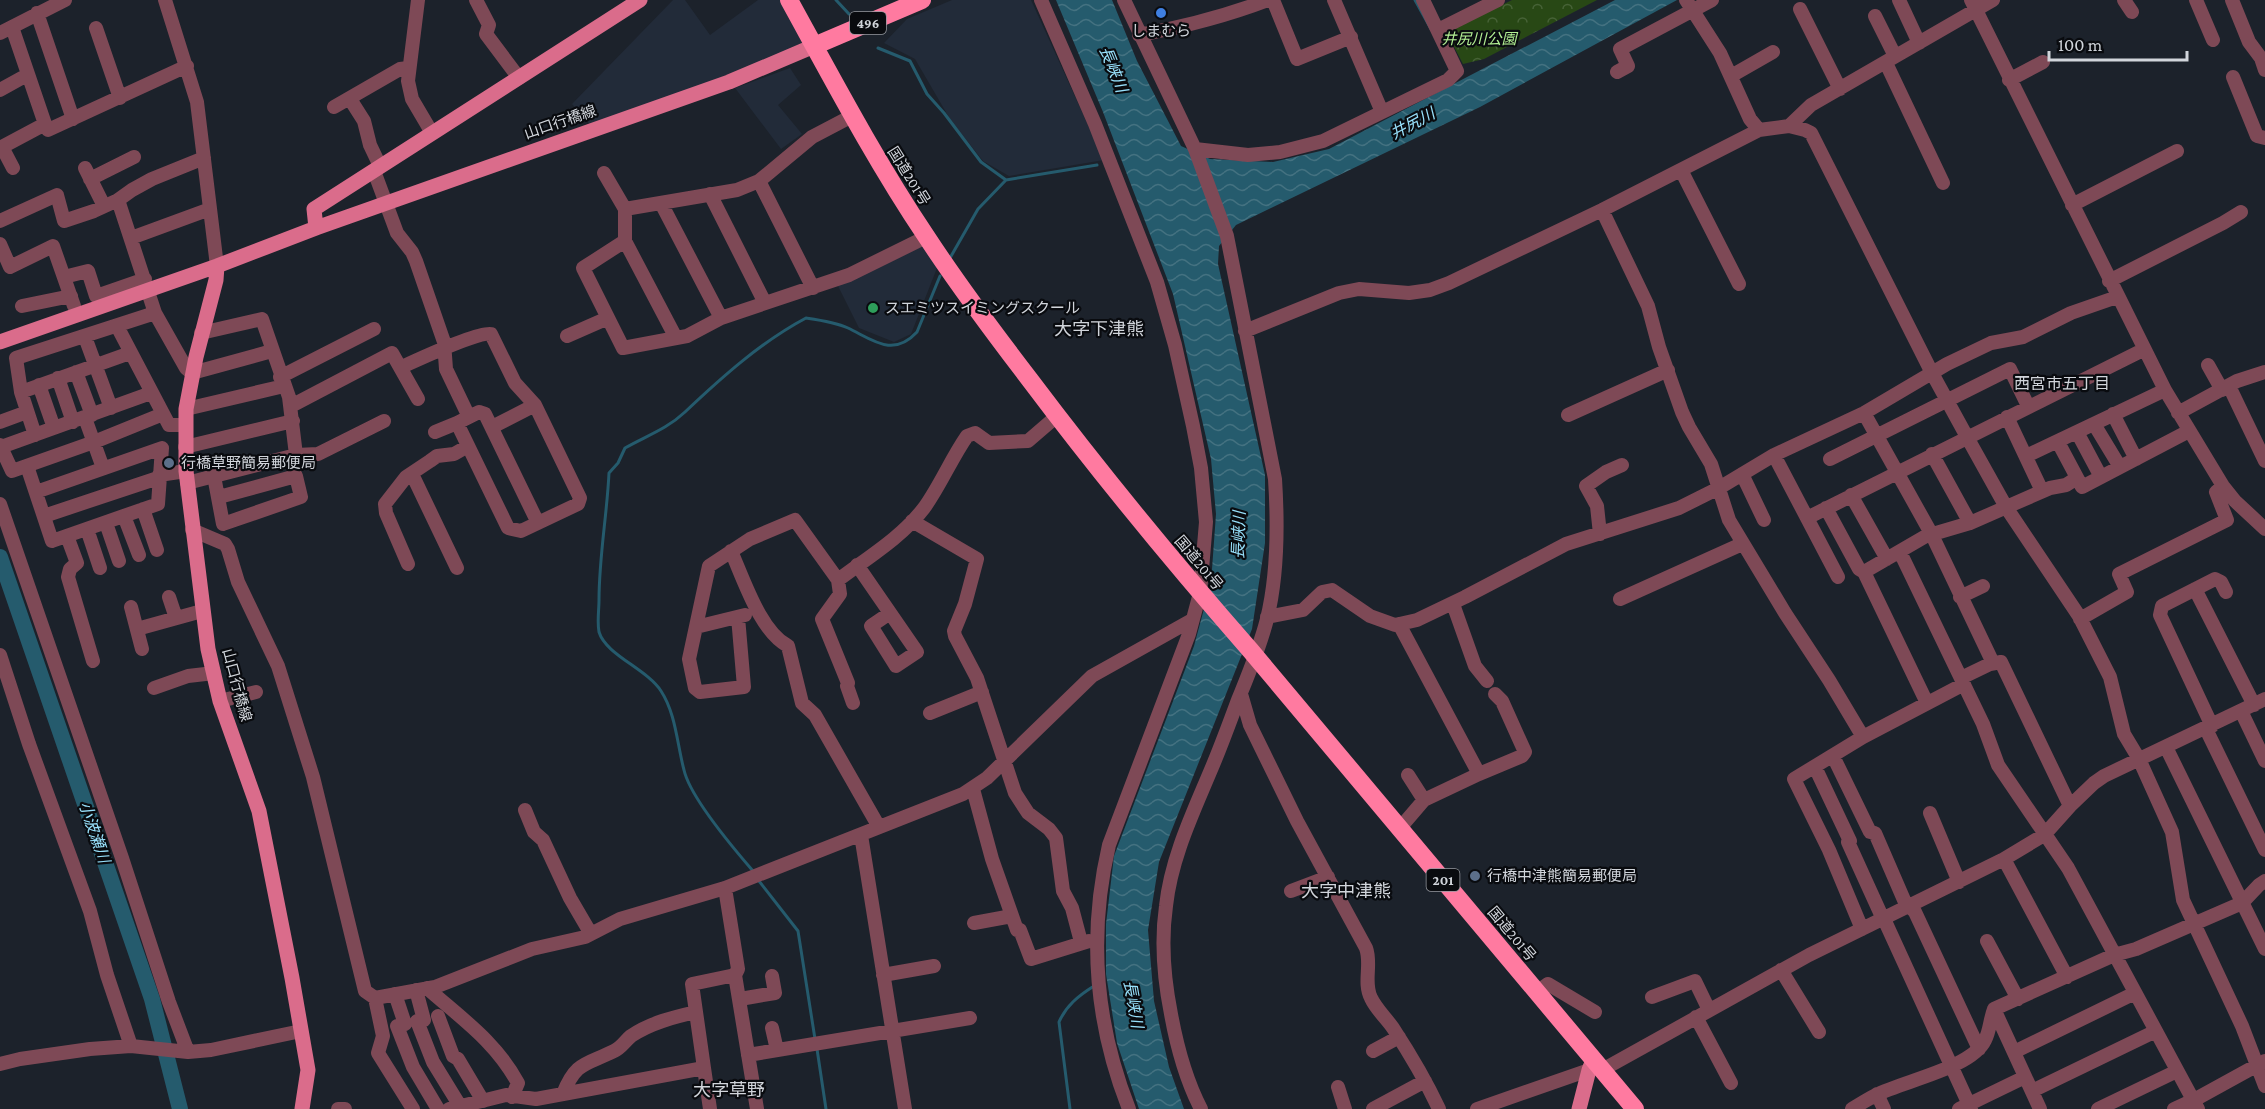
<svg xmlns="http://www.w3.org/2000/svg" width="2265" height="1109" font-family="'Crimson Pro','Noto Sans JP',serif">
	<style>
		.built { fill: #222b39 }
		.park { fill: url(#park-crowns) }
		.water { fill: url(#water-waves) }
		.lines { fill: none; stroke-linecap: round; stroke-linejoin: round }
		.stream { stroke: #255b6d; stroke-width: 3 }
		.river { stroke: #255b6d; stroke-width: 16 }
		.minor { stroke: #7e4956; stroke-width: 14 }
		.major { stroke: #da6c8b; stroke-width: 15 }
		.highway { stroke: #ff7aa0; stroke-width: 18 }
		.shop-dot { fill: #3f7fe0; stroke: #090b0f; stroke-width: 2 }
		.leisure-dot { fill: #2e9e5b; stroke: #090b0f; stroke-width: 2 }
		.service-dot { fill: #5c6f8a; stroke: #090b0f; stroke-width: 2 }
		.labels { text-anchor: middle; stroke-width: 4.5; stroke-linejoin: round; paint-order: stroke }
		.shield { fill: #090b0f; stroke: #95989e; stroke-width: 1.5 }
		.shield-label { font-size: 14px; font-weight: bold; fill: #d1d5db }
		.poi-label { font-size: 15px; fill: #d1d5db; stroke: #090b0f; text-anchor: start }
		.park-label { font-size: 15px; font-style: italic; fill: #b2ef93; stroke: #090b0f }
		.street-label { font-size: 15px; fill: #d1d5db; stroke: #090b0f }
		.water-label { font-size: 16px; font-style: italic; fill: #98e1fc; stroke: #090b0f }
		.neighbourhood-label { font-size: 16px; fill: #d1d5db; stroke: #090b0f }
		.quarter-label { font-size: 18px; fill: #d1d5db; stroke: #090b0f }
	</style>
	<defs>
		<pattern id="park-crowns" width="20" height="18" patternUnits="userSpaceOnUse" patternTransform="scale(1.5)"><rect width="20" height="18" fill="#284815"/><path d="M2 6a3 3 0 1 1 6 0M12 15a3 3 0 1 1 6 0" fill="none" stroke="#466236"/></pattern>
		<pattern id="water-waves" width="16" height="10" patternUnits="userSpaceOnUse" patternTransform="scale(1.5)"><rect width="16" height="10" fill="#255b6d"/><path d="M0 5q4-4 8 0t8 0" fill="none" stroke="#447281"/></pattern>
	</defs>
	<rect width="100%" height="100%" fill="#1c222b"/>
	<!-- built -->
	<path class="built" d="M673 0H685L710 35 758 0H789L814 46 594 129 572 104Z
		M952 0H1031L1104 160 1009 176 983 161 950 119 915 59 884 43 907 19Z
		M790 68 801 85 778 105 802 134 781 149 735 88Z
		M923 243 937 268 911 334 894 342 859 328 837 284Z"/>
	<!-- park -->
	<path class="park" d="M1512 0H1597L1484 59 1463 64 1448 35 1450 31Z"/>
	<!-- water -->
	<path class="water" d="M1056 0H1112L1137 61 1181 146 1210 159 1273 162 1329 149 1615 0H1677L1480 107 1236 225 1219 246 1218 264 1265 475V543L1252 629 1159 862 1148 930 1154 1001 1169 1067 1184 1109H1139L1117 1043 1106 974V924L1114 856 1194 646 1211 583 1216 514 1211 459 1173 294 1103 112Z"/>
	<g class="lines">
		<!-- stream -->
		<path class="stream" d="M836 0 849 14
			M1415 0 1431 29
			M878 48 910 61 927 94 944 113 981 162 1006 180
			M950 258 978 209 1006 180 1097 165
			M753 871C734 849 690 797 684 770 677 744 676 714 661 691 647 669 606 655 599 632 597 622 599 610 599 600 599 557 607 515 609 473L618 463 625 448C646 436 667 429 685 412 722 377 761 342 806 318 820 320 835 322 848 328 873 340 893 358 917 332L940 276
			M759 881 798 931 815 1039
			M817 1049 826 1109
			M1070 1109 1059 1022C1066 1006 1078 996 1094 986"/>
		<!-- river -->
		<path class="river" d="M0 557 152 999 180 1109"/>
		<!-- minor -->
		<path class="minor" d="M165 0 197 102 217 266
			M418 0 408 81 412 99 432 133
			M476 0 489 25 486 34 519 78
			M1041 0 1095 124 1157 282 1175 345 1193 426 1201 468 1206 522 1200 593 1189 634 1109 845C1088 935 1095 1023 1129 1109
			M1124 0 1195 149 1227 236 1275 479C1278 525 1278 574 1267 619 1260 647 1249 673 1238 700 1229 724 1220 749 1210 772 1192 815 1171 859 1166 906 1161 941 1164 979 1171 1014 1177 1047 1186 1080 1201 1109
			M1273 0 1297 59 1351 37
			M1334 0 1382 112
			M1686 0 1720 53 1750 119 1759 130
			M1899 0 1919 43
			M1971 0 2165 390 2223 486 2235 501 2265 529
			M2124 0 2132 12
			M2196 0 2213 40
			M2232 0 2249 42 2261 58 2265 70
			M1800 9 1840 89
			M37 13 73 119
			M1875 16 1895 56
			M96 28 120 98
			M1438 30 1498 0
			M0 33 65 0
			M1139 35C1183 27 1226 16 1268 0
			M1886 63 1943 183
			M1617 72 1628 66 1620 49 1712 0
			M1731 76 1773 52
			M2233 77 2257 136 2265 138
			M2009 80 2043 62
			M0 90 27 75
			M350 99 364 121 370 145 380 166
			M334 107 400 69 408 68
			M1789 126 1811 105 1993 0
			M48 130 187 66
			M2 147 13 168
			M0 148 45 124 12 27
			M1195 149 1248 155 1280 152 1323 141 1448 80 1457 71 1423 0
			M85 168 104 206
			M1681 170 1739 284
			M374 171 397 233 412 252 416 261 444 342 446 369 469 417 479 412 485 414 538 523
			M604 173 625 209 737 190 759 181
			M90 179 134 157
			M710 194 765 303
			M118 200 155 313 186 368 192 373 272 351
			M661 203 721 318
			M2072 205 2177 151
			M625 209V241L676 338
			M1602 210 1648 306 1659 347 1682 412 1689 427 1711 464 1729 520 1785 613 1829 680 1863 737
			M0 221 57 195 64 221 94 211 118 200 132 190 152 179 204 158
			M131 238 210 209
			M625 241 583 268 623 348 687 336 721 318 849 275 926 237
			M0 244 10 267 53 246 74 306
			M64 277 88 271 96 296 145 279
			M2109 281 2223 223 2241 212
			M813 288 759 181 812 137 852 116
			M22 306 71 296
			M117 326 169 425H185
			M1245 331 1339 293 1359 289 1409 293 1430 290 1449 283 1602 210 1759 130 1789 126 1805 130 1811 133 1932 373 1967 437 2006 507 2079 616 2110 677 2124 734 2139 759 2172 832 2183 900 2242 1026 2265 1086
			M567 336 608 318
			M85 337 111 408
			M406 365C419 359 482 330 491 334L515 383 535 405 580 498 578 504 521 531 508 528 457 423 469 417
			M2208 365 2222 390
			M76 372 92 415
			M280 377 374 329
			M58 378 73 422
			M39 385 54 428
			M2229 386 2265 461
			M21 392 130 353
			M291 406 392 353 418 399
			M186 409 284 386
			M1864 413 1932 535 1993 663
			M2178 413 2237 381 2265 372
			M2113 414 2136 459
			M1568 415 1668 370
			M2007 417 2042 491
			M85 418 103 468
			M0 422 27 412
			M2094 424 2120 467
			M492 427 535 405
			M435 432 457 423
			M2077 432 2101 477
			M35 435 21 392 16 358 155 313
			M2058 442 2082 487 2189 431
			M0 445 12 471 94 442 163 414
			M1 447 151 393
			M185 447 293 421
			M1932 454 1970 523
			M296 455 318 454 384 421
			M1774 455 1838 577
			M2026 456 2165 390
			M1830 459 2010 369 2028 406
			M27 466 52 541 158 504 162 448 36 492
			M412 474 457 568
			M1742 474 1764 520
			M159 475 186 471
			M214 476 223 524 301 497 296 476 219 497
			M187 483 296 455 289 397 262 319 201 333
			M1851 495 1887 559
			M0 504 122 858 169 1002 188 1052
			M1826 508 1859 569 1864 572 1927 703
			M143 509 157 550
			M44 516 158 478
			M124 516 139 555
			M1807 518 2143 350
			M912 521 977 559 965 604 954 631 955 636 977 678 1015 793 1028 813 1049 829 1056 838 1063 891 1072 908 1081 942
			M106 523 119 561
			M87 529 100 568
			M192 530 225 544 228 549 238 582 278 666 313 777 365 991 375 998 383 1036 378 1053 413 1109
			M1600 534 1597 506 1586 486 1606 472 1622 465
			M67 536 77 563 70 569 68 577 93 661
			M731 551C744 580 760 631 788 646L802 703 815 715 879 827
			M1900 552 1983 724 1998 765 2068 868 2198 1109
			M408 564 386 513 385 504 406 477 430 461 437 456 454 454 468 446
			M857 565 917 652 896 666 871 626 890 613
			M1864 572 1926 536 1970 523 2050 488 2066 485 2077 478
			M838 580 840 594 822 619 848 683 847 686 853 703
			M2195 589 2254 705
			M169 597 176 618
			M1960 597 1983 586
			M1620 599 1742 544
			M1453 604 1475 666 1487 681
			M131 607 142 649
			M738 617 744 687 700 692 695 688 689 659 709 566 750 539 795 520 838 580C867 558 901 538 924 508 940 486 951 459 967 436L975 433 989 443 1028 441 1057 416
			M1267 617 1303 610 1322 592 1332 590 1370 616 1395 625 1417 620 1465 597 1566 544 1679 508 1719 488 1774 455 1864 413 1947 364 1991 343 2023 337 2071 313 2117 297
			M2080 619 2127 592 2119 574 2227 520 2216 492 2223 486
			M1399 624 1479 774 1424 800 1400 828
			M696 627 745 615
			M137 629 202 611
			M0 655 29 744 90 911 107 975 131 1046
			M1961 678 1990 664 2001 662 2070 806
			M154 688 188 676 214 673
			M1241 694 1250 725 1297 821 1366 948C1372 964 1363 983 1371 998 1376 1009 1386 1018 1393 1028 1410 1054 1426 1081 1439 1109
			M220 701 256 692
			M2241 711 2265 761
			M930 713 982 692
			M2212 726 2160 615 2162 606 2215 579 2221 582 2226 592
			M2206 729 2265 850
			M2166 747 2265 949
			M1833 756 1870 832 1875 833 1904 900 1915 912 1979 1049
			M1815 767 1850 841
			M1479 774 1522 756 1525 752 1502 701 1495 694
			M1408 775 1424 800
			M973 789 992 859 1017 930H1020L1031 959 1089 941
			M525 810 534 832 543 840 570 898 591 934
			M1930 813 1959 882
			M861 835 905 1109
			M1848 842 1883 919
			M2004 859 2067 977
			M725 888 738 969 735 975 757 1109
			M1291 891 1328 877
			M1884 919 1971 1109
			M974 923 1012 916
			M1862 929 1829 850 1794 779 1863 737 1964 684
			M1987 941 2018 999
			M1781 970 1819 1032
			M883 975 934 966
			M427 988C462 1019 495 1041 518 1083L512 1097
			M416 990 424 1020
			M1537 992 1548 984 1595 1012
			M395 994 405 1024
			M1652 997 1695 981 1709 1010
			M375 998 435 987 532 949 585 937 620 919 725 888 963 794 987 778 1092 676 1192 620
			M740 999 775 993 772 976
			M1994 1009 2040 1109
			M438 1016 453 1056 458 1059 483 1101
			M1696 1017 1731 1083
			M417 1021 433 1062 460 1106
			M397 1026 413 1067 438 1109
			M772 1028 777 1050
			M1373 1051 1399 1037
			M2014 1052 2135 993
			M748 1055 970 1018
			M0 1064 20 1059 90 1049 131 1046 188 1052 211 1050 301 1031
			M704 1068 692 984 735 975
			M1602 1070 1809 955 2004 859 2044 835 2070 806 2094 783 2104 776 2265 699
			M1338 1087 1345 1109
			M2032 1091 2156 1031
			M563 1094C576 1061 586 1065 614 1051 621 1048 625 1041 631 1036 650 1023 674 1017 696 1012
			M1877 1094 1884 1109
			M2194 1100 2265 1061
			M338 1109H345
			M449 1109 506 1095 536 1099 704 1068 710 1109
			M1373 1109 1425 1081
			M1477 1109 1589 1070
			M1852 1109C1860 1104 1868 1099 1876 1095 1903 1081 1972 1068 1985 1040 1990 1031 1990 1019 1994 1009L2114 955 2136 949 2242 903 2259 885 2265 881
			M1959 1109 2025 1077
			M2098 1109 2177 1071
			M2174 1109 2187 1103"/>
		<!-- major -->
		<path class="major" d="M316 228 314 209 640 0
			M217 266 216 280 196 357 186 409V471L208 649 220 701 259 811 292 978 308 1070 302 1109
			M0 342 217 266 316 228 729 82 814 46
			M1579 1109 1589 1070 1593 1060"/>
		<!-- highway -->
		<path class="highway" d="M789 0C833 80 875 160 926 236 958 285 994 333 1030 380 1100 473 1174 563 1251 651L1635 1109
			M814 46 922 0"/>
	</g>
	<!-- markers -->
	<circle class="shop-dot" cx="1161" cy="13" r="6"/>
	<circle class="leisure-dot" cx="873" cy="308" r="6"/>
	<g class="service-dot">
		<circle cx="169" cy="463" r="6"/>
		<circle cx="1475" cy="876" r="6"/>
	</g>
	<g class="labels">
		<!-- shield labels -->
		<g class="shield">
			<rect x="850" y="12" width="36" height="22" rx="4.5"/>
			<rect x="1426.5" y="869" width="33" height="22" rx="4.5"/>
		</g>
		<g class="shield-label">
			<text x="868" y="28">496</text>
			<text x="1443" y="885">201</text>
		</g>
		<!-- poi labels -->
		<g class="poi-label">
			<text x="1161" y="36" text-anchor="middle">しまむら</text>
			<text x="885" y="313">スエミツスイミングスクール</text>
			<text x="181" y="468">行橋草野簡易郵便局</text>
			<text x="1487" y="881">行橋中津熊簡易郵便局</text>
		</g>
		<!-- park labels -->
		<g class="park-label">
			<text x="1479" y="44">井尻川公園</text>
		</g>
		<!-- street labels -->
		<g class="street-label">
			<text transform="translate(560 122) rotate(-19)" y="5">山口行橋線</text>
			<text transform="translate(909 176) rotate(58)" y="5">国道201号</text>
			<text transform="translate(1199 563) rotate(50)" y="5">国道201号</text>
			<text transform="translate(237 685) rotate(75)" y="5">山口行橋線</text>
			<text transform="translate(1512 934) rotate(50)" y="5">国道201号</text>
		</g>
		<!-- water labels -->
		<g class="water-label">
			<text transform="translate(1114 69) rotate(68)" y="6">長峡川</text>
			<text transform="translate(1412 123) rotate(-28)" y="6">井尻川</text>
			<text transform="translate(1238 535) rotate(-88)" y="6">長峡川</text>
			<text transform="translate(95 832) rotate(71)" y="6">小波瀬川</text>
			<text transform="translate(1134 1004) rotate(80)" y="6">長峡川</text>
		</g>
		<!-- neighbourhood labels -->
		<g class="neighbourhood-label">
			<text x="2062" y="389">西宮市五丁目</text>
		</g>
		<!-- quarter labels -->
		<g class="quarter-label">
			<text x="1099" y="335">大字下津熊</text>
			<text x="1346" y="897">大字中津熊</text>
			<text x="729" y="1096">大字草野</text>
		</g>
	</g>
	<!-- scale -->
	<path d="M2049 51v9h138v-9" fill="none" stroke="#d1d5db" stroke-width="3"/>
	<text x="2058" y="51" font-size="18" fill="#d1d5db" stroke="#090b0f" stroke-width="4.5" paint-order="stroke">100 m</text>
</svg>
